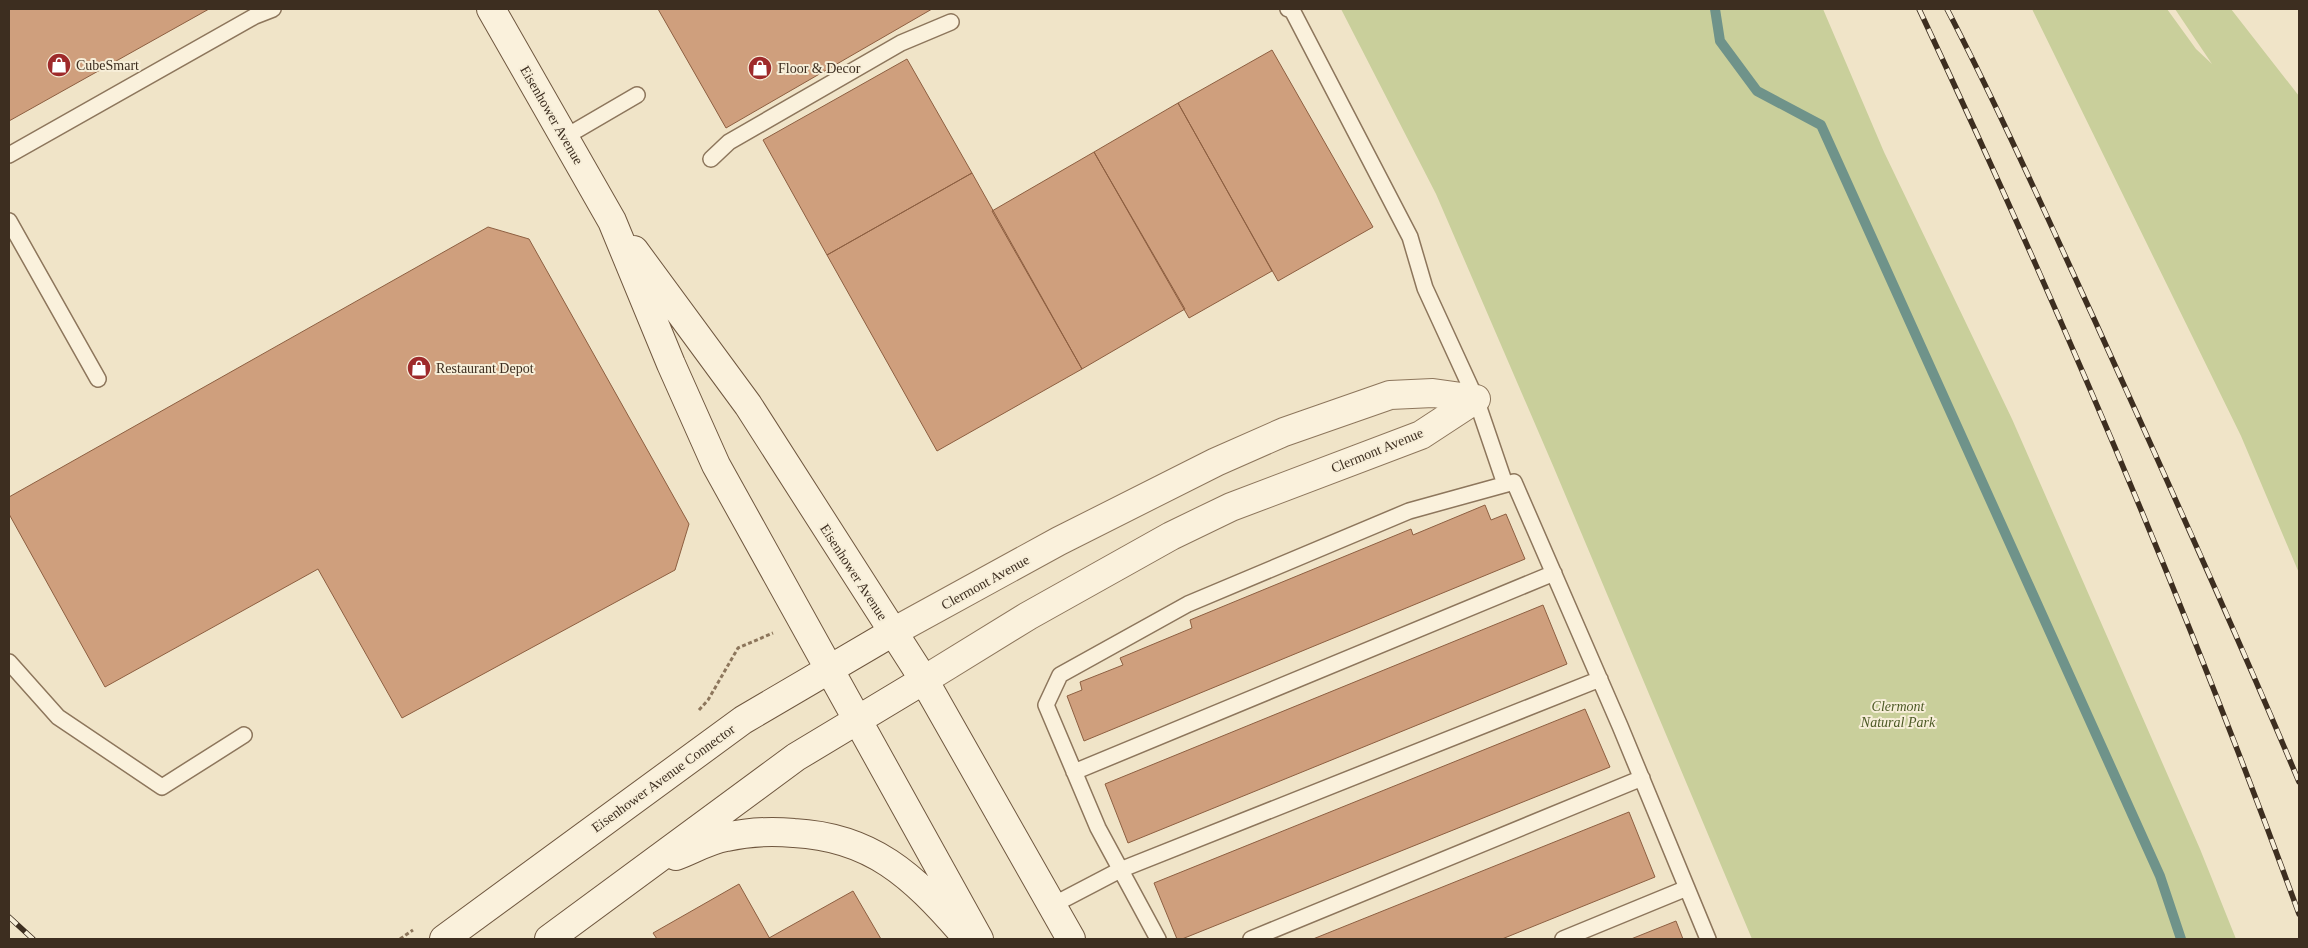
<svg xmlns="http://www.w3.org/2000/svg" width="2308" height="948" font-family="Georgia,serif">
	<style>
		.green { fill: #c9cf9b }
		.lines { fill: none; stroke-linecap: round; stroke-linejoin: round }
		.stream { stroke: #6f938a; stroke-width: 10 }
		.building { fill: #cf9f7d; stroke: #8d5f41 }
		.service-casing { stroke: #8d765c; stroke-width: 18 }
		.minor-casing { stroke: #8d765c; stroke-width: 30 }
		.secondary-casing { stroke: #6f573f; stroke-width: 30 }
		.path { stroke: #8d765c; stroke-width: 3; stroke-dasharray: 4 2.5; stroke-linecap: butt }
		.service { stroke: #faf1dc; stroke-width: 15 }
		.minor { stroke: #faf1dc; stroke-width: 28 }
		.secondary { stroke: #faf1dc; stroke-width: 28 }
		.rail-casing { stroke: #3d2e20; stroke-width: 5.5 }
		.rail { stroke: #f7eed8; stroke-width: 4; stroke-dasharray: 11; stroke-linecap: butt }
		.labels { text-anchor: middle; stroke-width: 4; stroke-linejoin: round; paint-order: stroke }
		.poi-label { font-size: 14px; fill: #3d2e20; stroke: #f7eed8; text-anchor: start }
		.street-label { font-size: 14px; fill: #3d2e20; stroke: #f7eed8 }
		.park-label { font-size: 14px; font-style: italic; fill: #4d5a26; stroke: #f7eed8 }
	</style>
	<rect width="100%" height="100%" fill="#f0e4c8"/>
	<!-- green -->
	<path class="green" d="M1341 9H1823L1884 152 2012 419 2200 849 2236 939H1752L1554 468 1436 194Z
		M2032 9H2167L2196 49 2212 64 2175 9H2231L2299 96V573L2241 436Z"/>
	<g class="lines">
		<!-- stream -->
		<path class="stream" d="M1715 9 1720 41 1757 91 1821 125 2160 876 2181 939"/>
	</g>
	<!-- building -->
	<path class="building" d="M9 9H209L9 121Z
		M658 9H932L726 128Z
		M1272 50 1373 227 1278 281 1178 103Z
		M907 59 972 173 827 255 763 140Z
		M1178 103 1272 271 1189 318 1094 152Z
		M1094 152 1185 309 1082 369 992 211Z
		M972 173 1082 369 937 451 827 255Z
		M488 227 529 239 689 524 675 570 402 718 318 569 105 687 9 514V497Z
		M1485 505 1491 520 1506 514 1525 559 1084 741 1067 696 1082 690 1080 682 1123 665 1120 658 1192 628 1190 620 1411 529 1413 535Z
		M1543 605 1567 664 1128 843 1105 784Z
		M1585 709 1610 767 1182 939H1177L1154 883Z
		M1629 812 1655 877 1502 939H1313Z
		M739 884 770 939H657L653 933Z
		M853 891 881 939H770L769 938Z
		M1676 921 1683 939H1631Z"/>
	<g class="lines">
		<!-- service casing -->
		<g class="service-casing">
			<path id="service" d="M1288 9 1292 10 1410 237 1425 288 1476 399 1505 484
				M565 137 637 95
				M9 155 255 16 273 9
				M711 159 729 142 901 43 951 22
				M9 221 98 379
				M9 662 58 717 162 787 244 735
				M1074 772 1554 573
				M1053 905 1120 870 1600 679
				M1158 939 1098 828 1046 705 1060 675 1188 604 1409 511 1514 482 1620 726 1708 939
				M1251 939 1642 778
				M1563 939 1687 888"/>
		</g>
		<!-- minor casing -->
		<g class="minor-casing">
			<path id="minor" d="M893 632 1059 541 1216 462 1284 432 1390 395 1433 393 1476 399
				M924 680 1028 616 1171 536 1231 507 1421 435 1476 399"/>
		</g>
		<!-- secondary casing -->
		<g class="secondary-casing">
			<path id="secondary" d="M491 9 612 221 671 364 716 465 979 939
				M634 250 748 405 924 680 1071 939
				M676 856C692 850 709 840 726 837 748 832 772 831 794 833 872 837 913 876 962 932
				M444 939 743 720 893 632
				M549 939 796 757 924 680"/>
		</g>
		<!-- path -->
		<path class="path" d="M699 710 708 700 738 648 773 633
			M400 939 413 930"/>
		<!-- service -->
		<use href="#service" class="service"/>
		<!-- minor -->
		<use href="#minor" class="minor"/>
		<!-- secondary -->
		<use href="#secondary" class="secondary"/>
		<!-- rail casing -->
		<g class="rail-casing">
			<path id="rail" d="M1919 9C2058 305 2187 607 2299 914
				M1947 9C2000 111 2047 217 2095 321 2164 474 2234 627 2299 782
				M9 917 33 939"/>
		</g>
		<!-- rail -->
		<use href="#rail" class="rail"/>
	</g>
	<!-- icons -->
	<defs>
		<g id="shop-disc" transform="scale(1.25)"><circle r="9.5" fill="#9e2a2b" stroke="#f7eed8"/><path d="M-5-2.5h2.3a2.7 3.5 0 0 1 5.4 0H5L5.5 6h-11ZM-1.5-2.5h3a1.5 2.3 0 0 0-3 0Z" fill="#fff"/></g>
	</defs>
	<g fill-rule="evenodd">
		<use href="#shop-disc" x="59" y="65"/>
		<use href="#shop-disc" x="760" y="68"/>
		<use href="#shop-disc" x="419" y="368"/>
	</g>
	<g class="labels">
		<!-- poi labels -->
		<g class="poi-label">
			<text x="76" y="70">CubeSmart</text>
			<text x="778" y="73">Floor &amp; Decor</text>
			<text x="436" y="373">Restaurant Depot</text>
		</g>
		<!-- street labels -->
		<g class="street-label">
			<text transform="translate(552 115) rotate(60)" y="5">Eisenhower Avenue</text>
			<text transform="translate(1377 450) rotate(-22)" y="5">Clermont Avenue</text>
			<text transform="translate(854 572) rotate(57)" y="5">Eisenhower Avenue</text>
			<text transform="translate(985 582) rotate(-29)" y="5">Clermont Avenue</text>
			<text transform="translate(663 778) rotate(-36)" y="5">Eisenhower Avenue Connector</text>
		</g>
		<!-- park labels -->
		<g class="park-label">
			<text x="1898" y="711">Clermont<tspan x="1898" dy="16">Natural Park</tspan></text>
		</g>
	</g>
	<!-- border -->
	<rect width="2308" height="948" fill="none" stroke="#3d2e20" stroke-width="20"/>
</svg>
